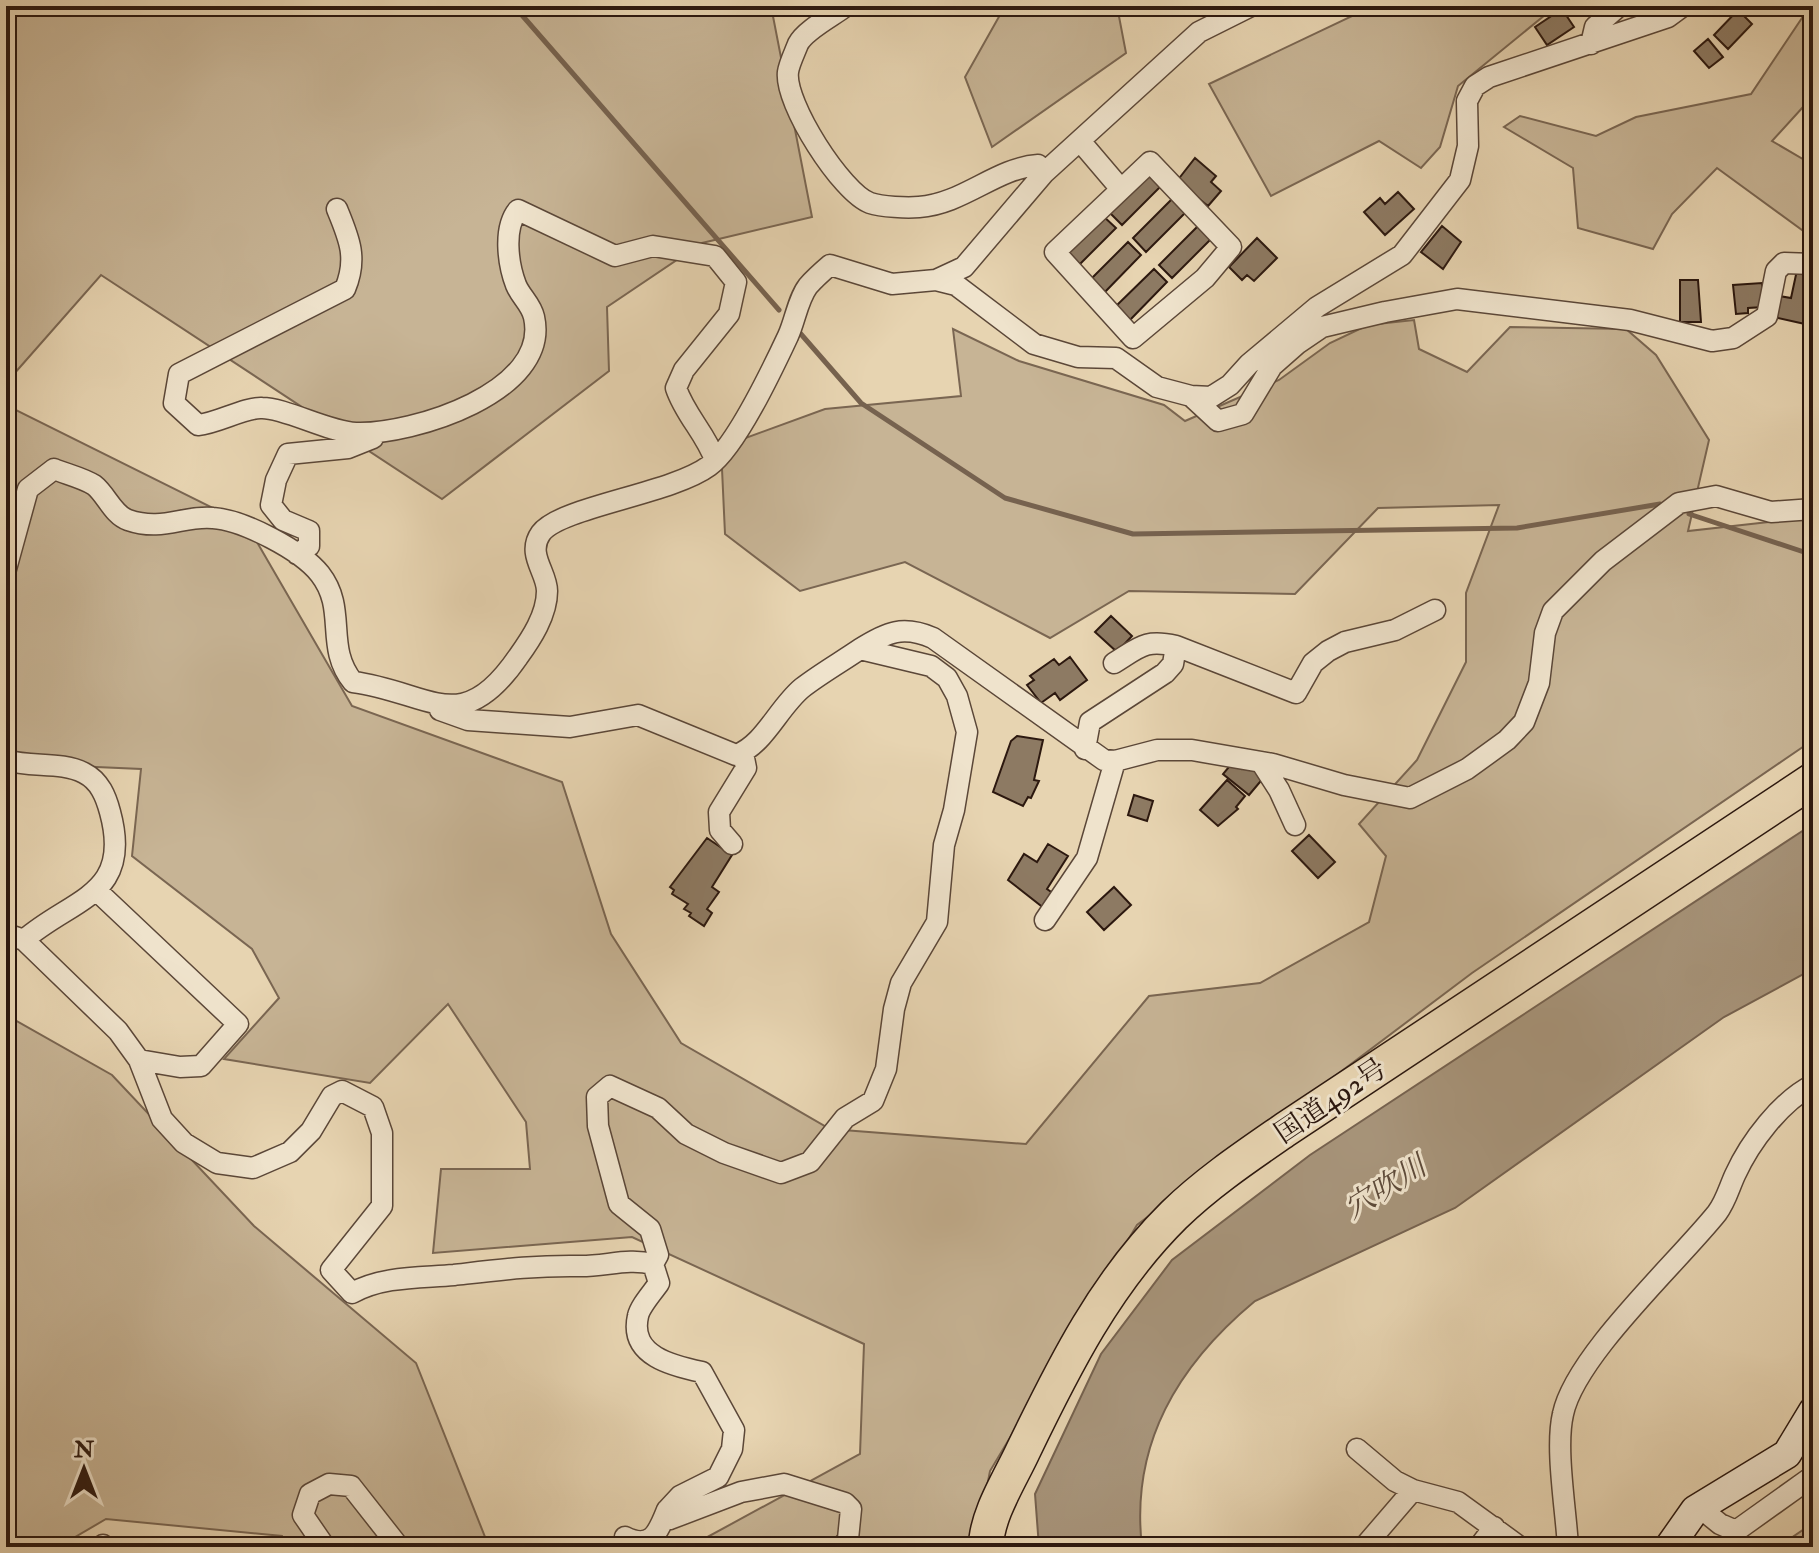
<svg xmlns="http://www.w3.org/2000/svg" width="1819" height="1553" font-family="'IM FELL Double Pica','Noto Serif JP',serif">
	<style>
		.green { fill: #c7b495; stroke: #7a6652; stroke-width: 2 }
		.water { fill: #a7947a; stroke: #76624f; stroke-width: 2 }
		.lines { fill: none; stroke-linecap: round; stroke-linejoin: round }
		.stream { stroke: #76624f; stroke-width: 5 }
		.building { fill: #8d7a63; stroke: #2c180f; stroke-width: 2 }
		.minor-casing { stroke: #5b4738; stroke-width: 23 }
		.secondary-casing { stroke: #2c180f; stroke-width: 31 }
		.trunk-casing { stroke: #2c180f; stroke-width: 37 }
		.minor { stroke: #efe3cc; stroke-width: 20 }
		.secondary { stroke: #efe3cc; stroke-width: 28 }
		.trunk { stroke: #e7d4b1; stroke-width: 34 }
		.labels { text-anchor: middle; stroke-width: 6; stroke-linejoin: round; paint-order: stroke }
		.street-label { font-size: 28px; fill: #2c180f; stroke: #efe3cc }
		.water-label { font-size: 30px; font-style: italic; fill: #5d4a3a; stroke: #efe3cc }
	</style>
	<rect width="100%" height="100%" fill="#e7d4b1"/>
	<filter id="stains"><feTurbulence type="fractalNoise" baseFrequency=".0025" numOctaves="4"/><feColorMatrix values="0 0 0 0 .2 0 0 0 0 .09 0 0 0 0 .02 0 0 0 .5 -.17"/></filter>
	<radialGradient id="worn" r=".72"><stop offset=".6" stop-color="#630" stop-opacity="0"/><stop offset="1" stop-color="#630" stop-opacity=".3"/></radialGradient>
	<!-- green -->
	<path class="green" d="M6 6H771L812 217 702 243 607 307 609 371 442 499 101 275 6 383Z
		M1005 6H1117L1126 53 992 147 965 77Z
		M1373 6H1556L1458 86 1440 147 1421 168 1379 141 1271 196 1209 84Z
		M1810 6H1813V96L1772 141 1813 165V238L1717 168 1672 214 1653 249 1578 228 1573 168 1504 127 1520 116 1596 136 1636 117 1751 94Z
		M1414 320 1419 349 1467 372 1510 327 1626 329 1656 355 1709 440 1688 531 1813 517V740L1472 973 1137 1225 990 1471 975 1547H689L860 1454 864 1344 632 1237 433 1253 441 1169H530L526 1122 448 1004 370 1083 224 1059 279 998 252 949 132 856 141 769 6 763V405L247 525 352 706 562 782 611 934 681 1043 830 1129 1026 1144 1149 996 1260 983 1369 922 1386 856 1359 824 1417 760 1466 662V593L1499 505 1378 508 1295 594 1129 591 1050 638 905 562 800 591 725 534 721 447 825 409 961 396 953 329 1019 361 1164 405 1185 421 1279 380 1330 343 1368 325Z
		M6 1015 112 1075 254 1226 416 1363 489 1547H285L282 1536 106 1519 58 1547H6Z
		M1813 1523V1547H1778Z"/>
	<!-- water -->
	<path class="water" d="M1813 824V969L1724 1017 1455 1208 1255 1301C1178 1365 1130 1444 1142 1547H1039L1035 1494 1101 1354 1172 1260 1310 1155Z"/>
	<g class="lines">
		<!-- stream -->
		<path class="stream" d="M514 6 779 310
			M800 333 861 403 1005 498 1133 534 1517 528 1660 504
			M1689 514 1813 555"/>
	</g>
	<!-- building -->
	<path class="building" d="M1562 9 1574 27 1547 45 1535 27Z
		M1738 10 1752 24 1728 49 1714 35Z
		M1708 39 1723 57 1709 68 1694 51Z
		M1195 158 1216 176 1211 182 1221 191 1208 206 1177 181Z
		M1148 171 1162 185 1122 225 1108 211Z
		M1398 192 1414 209 1385 235 1364 212 1380 198 1385 204Z
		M1172 199 1186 212 1146 252 1133 238Z
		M1102 215 1116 228 1076 268 1063 255Z
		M1199 225 1212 238 1172 278 1159 265Z
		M1442 226 1461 242 1443 269 1421 252Z
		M1257 238 1277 258 1254 281 1247 275 1242 280 1229 267Z
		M1128 242 1141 255 1102 295 1088 282Z
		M1154 269 1167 282 1128 322 1114 308Z
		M1797 270 1813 274V304H1810L1805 324 1774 317 1779 296 1791 298Z
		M1680 280H1698L1701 322H1680Z
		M1762 283 1764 307 1748 308V313L1736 314 1733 285Z
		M1111 616 1132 636 1117 652 1095 632Z
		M1070 657 1087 680 1060 700 1055 693 1041 703 1027 685 1034 680 1030 676 1054 659 1059 665Z
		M1017 736 1043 740 1034 780 1039 781 1031 798 1028 797 1023 806 993 792 1011 741Z
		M1233 762 1241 769 1245 765 1265 776 1249 795 1223 774Z
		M1227 780 1245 796 1236 807 1238 809 1218 826 1200 810Z
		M1134 795 1153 801 1147 821 1128 815Z
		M1309 835 1335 862 1318 878 1292 851Z
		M707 838 732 855 712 887 719 892 707 909 712 913 704 926 689 916 691 913 684 909 688 904 672 894 674 890 670 887Z
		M1048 844 1068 856 1047 889 1054 894 1045 909 1008 880 1024 854 1037 862Z
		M1114 887 1131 905 1104 930 1087 912Z"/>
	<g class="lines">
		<!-- minor casing -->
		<g class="minor-casing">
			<path id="minor" d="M846 6C833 16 805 30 798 44 795 52 789 64 788 72 784 103 842 193 870 203 882 207 907 208 919 207 963 204 996 168 1038 165L1044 173
				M1591 44 1595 27 1619 6
				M1080 141 1120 188
				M1150 162 1231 247 1205 278 1133 338 1055 252Z
				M337 209C349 238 358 258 345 289L179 374 174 403 198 425C218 423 245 407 262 408 286 408 328 432 356 433 412 435 551 392 534 317 531 304 521 297 516 285 508 264 503 228 518 210L615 256 653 246 715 256 736 282 729 314 684 370 676 388C685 415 706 434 715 460
				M936 280 956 285 1034 344 1078 357 1116 358 1157 387 1191 396 1211 397 1230 385 1249 364 1317 307 1402 255 1460 180 1468 146 1467 101 1475 86 1489 77 1668 17 1683 6
				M1191 396 1218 421 1243 414 1272 366 1297 344 1322 327 1385 312 1457 299 1630 320 1712 341 1733 338 1767 316 1776 271 1784 263 1813 264
				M297 554 309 546V531L283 520 271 505 276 480 288 454 348 448 373 438
				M6 569 28 489 54 469C66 474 83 478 94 485 106 494 113 515 128 520 163 532 183 515 213 518 243 520 301 550 320 574 348 610 324 646 353 682 430 692 461 740 518 657 531 639 547 615 547 591 547 572 526 554 541 533 560 507 671 494 709 466 736 447 773 368 788 336 795 321 798 299 808 286 815 278 823 271 830 265L892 284 936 280 964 267 1044 173 1199 32 1251 6
				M860 649C887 632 903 625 933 638L1104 760 1115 761 1157 750H1192L1273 764 1344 785 1410 798 1467 769 1507 740 1524 722 1539 683 1545 633 1553 611 1603 561 1679 503 1716 496 1771 512 1813 509
				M1114 663C1140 647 1145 639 1176 646
				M440 710 468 720 570 727 638 715 736 755C764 745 778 708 802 688 820 674 841 662 860 649L931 666 947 678 957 696 967 732 954 810 944 845 937 922 901 983 894 1009 886 1069 873 1101 845 1118 810 1162 781 1173 724 1153 686 1134 658 1108 610 1086 597 1097 598 1126 619 1204 650 1229 658 1255 653 1264
				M1085 749 1090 722 1165 673 1173 664 1176 646 1296 693 1313 663 1328 651 1345 642 1395 630 1435 610
				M6 760C31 768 61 761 84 773 100 781 106 797 110 812 133 896 72 898 24 940
				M1261 762 1279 790 1295 825
				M732 844 720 830 719 812 746 768 743 753
				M96 890 238 1024 201 1066 180 1067 139 1060
				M1045 920 1087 858 1115 761
				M6 934 24 940 118 1031 139 1060 162 1119 184 1143 217 1163 253 1168 290 1152 311 1131 332 1096 342 1091 373 1107 382 1133V1206L331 1270 352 1293C383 1276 419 1278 454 1275 498 1270 536 1265 581 1266 607 1266 628 1258 653 1264L659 1283C653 1292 640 1306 638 1316 629 1356 673 1366 702 1372L734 1430 732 1449 718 1477 680 1496 667 1510 670 1519 741 1492 784 1484 845 1503 851 1509 848 1539 842 1547
				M1357 1449 1395 1481 1413 1490
				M1699 1507 1720 1524 1736 1531 1813 1476
				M625 1537C651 1550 658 1533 667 1510
				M103 1545 105 1547
				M325 1547 303 1515 310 1494 329 1484 351 1486 399 1547
				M1364 1547 1413 1490 1458 1502 1520 1547
				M1479 1547 1494 1527
				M1568 1547C1566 1510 1555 1448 1563 1414 1575 1356 1677 1263 1717 1213 1726 1201 1729 1188 1735 1175 1750 1142 1781 1101 1813 1085"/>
		</g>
		<!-- secondary casing -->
		<g class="secondary-casing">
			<path id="secondary" d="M1669 1547 1695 1510 1787 1454 1813 1411"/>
		</g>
		<!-- trunk casing -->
		<g class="trunk-casing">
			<path id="trunk" d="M986 1547C986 1516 1010 1479 1023 1451 1064 1366 1106 1282 1174 1215 1208 1182 1247 1156 1286 1129L1813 780"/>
		</g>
		<!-- minor -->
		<use href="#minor" class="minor"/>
		<!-- secondary -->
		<use href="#secondary" class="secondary"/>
		<!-- trunk -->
		<use href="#trunk" class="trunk"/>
	</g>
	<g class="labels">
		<!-- street labels -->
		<g class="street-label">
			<text transform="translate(1330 1100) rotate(-34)" y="10">国道492号</text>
		</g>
		<!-- water labels -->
		<g class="water-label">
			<text transform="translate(1385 1187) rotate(-32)" y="10">穴吹川</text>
		</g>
	</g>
	<!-- margin -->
	<rect width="1819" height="1553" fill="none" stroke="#e7d4b1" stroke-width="32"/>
	<rect x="8" y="8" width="1803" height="1537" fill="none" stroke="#2c180f" stroke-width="4"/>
	<rect x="16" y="16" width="1787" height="1521" fill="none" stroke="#2c180f" stroke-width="2"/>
	<!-- north arrow -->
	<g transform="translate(84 1469)" stroke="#efe3cc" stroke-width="6" paint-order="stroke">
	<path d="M0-6L14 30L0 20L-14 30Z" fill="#2c180f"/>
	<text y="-12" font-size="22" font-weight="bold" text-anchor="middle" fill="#2c180f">N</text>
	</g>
	<rect width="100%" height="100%" filter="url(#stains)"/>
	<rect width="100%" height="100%" fill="url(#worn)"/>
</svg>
